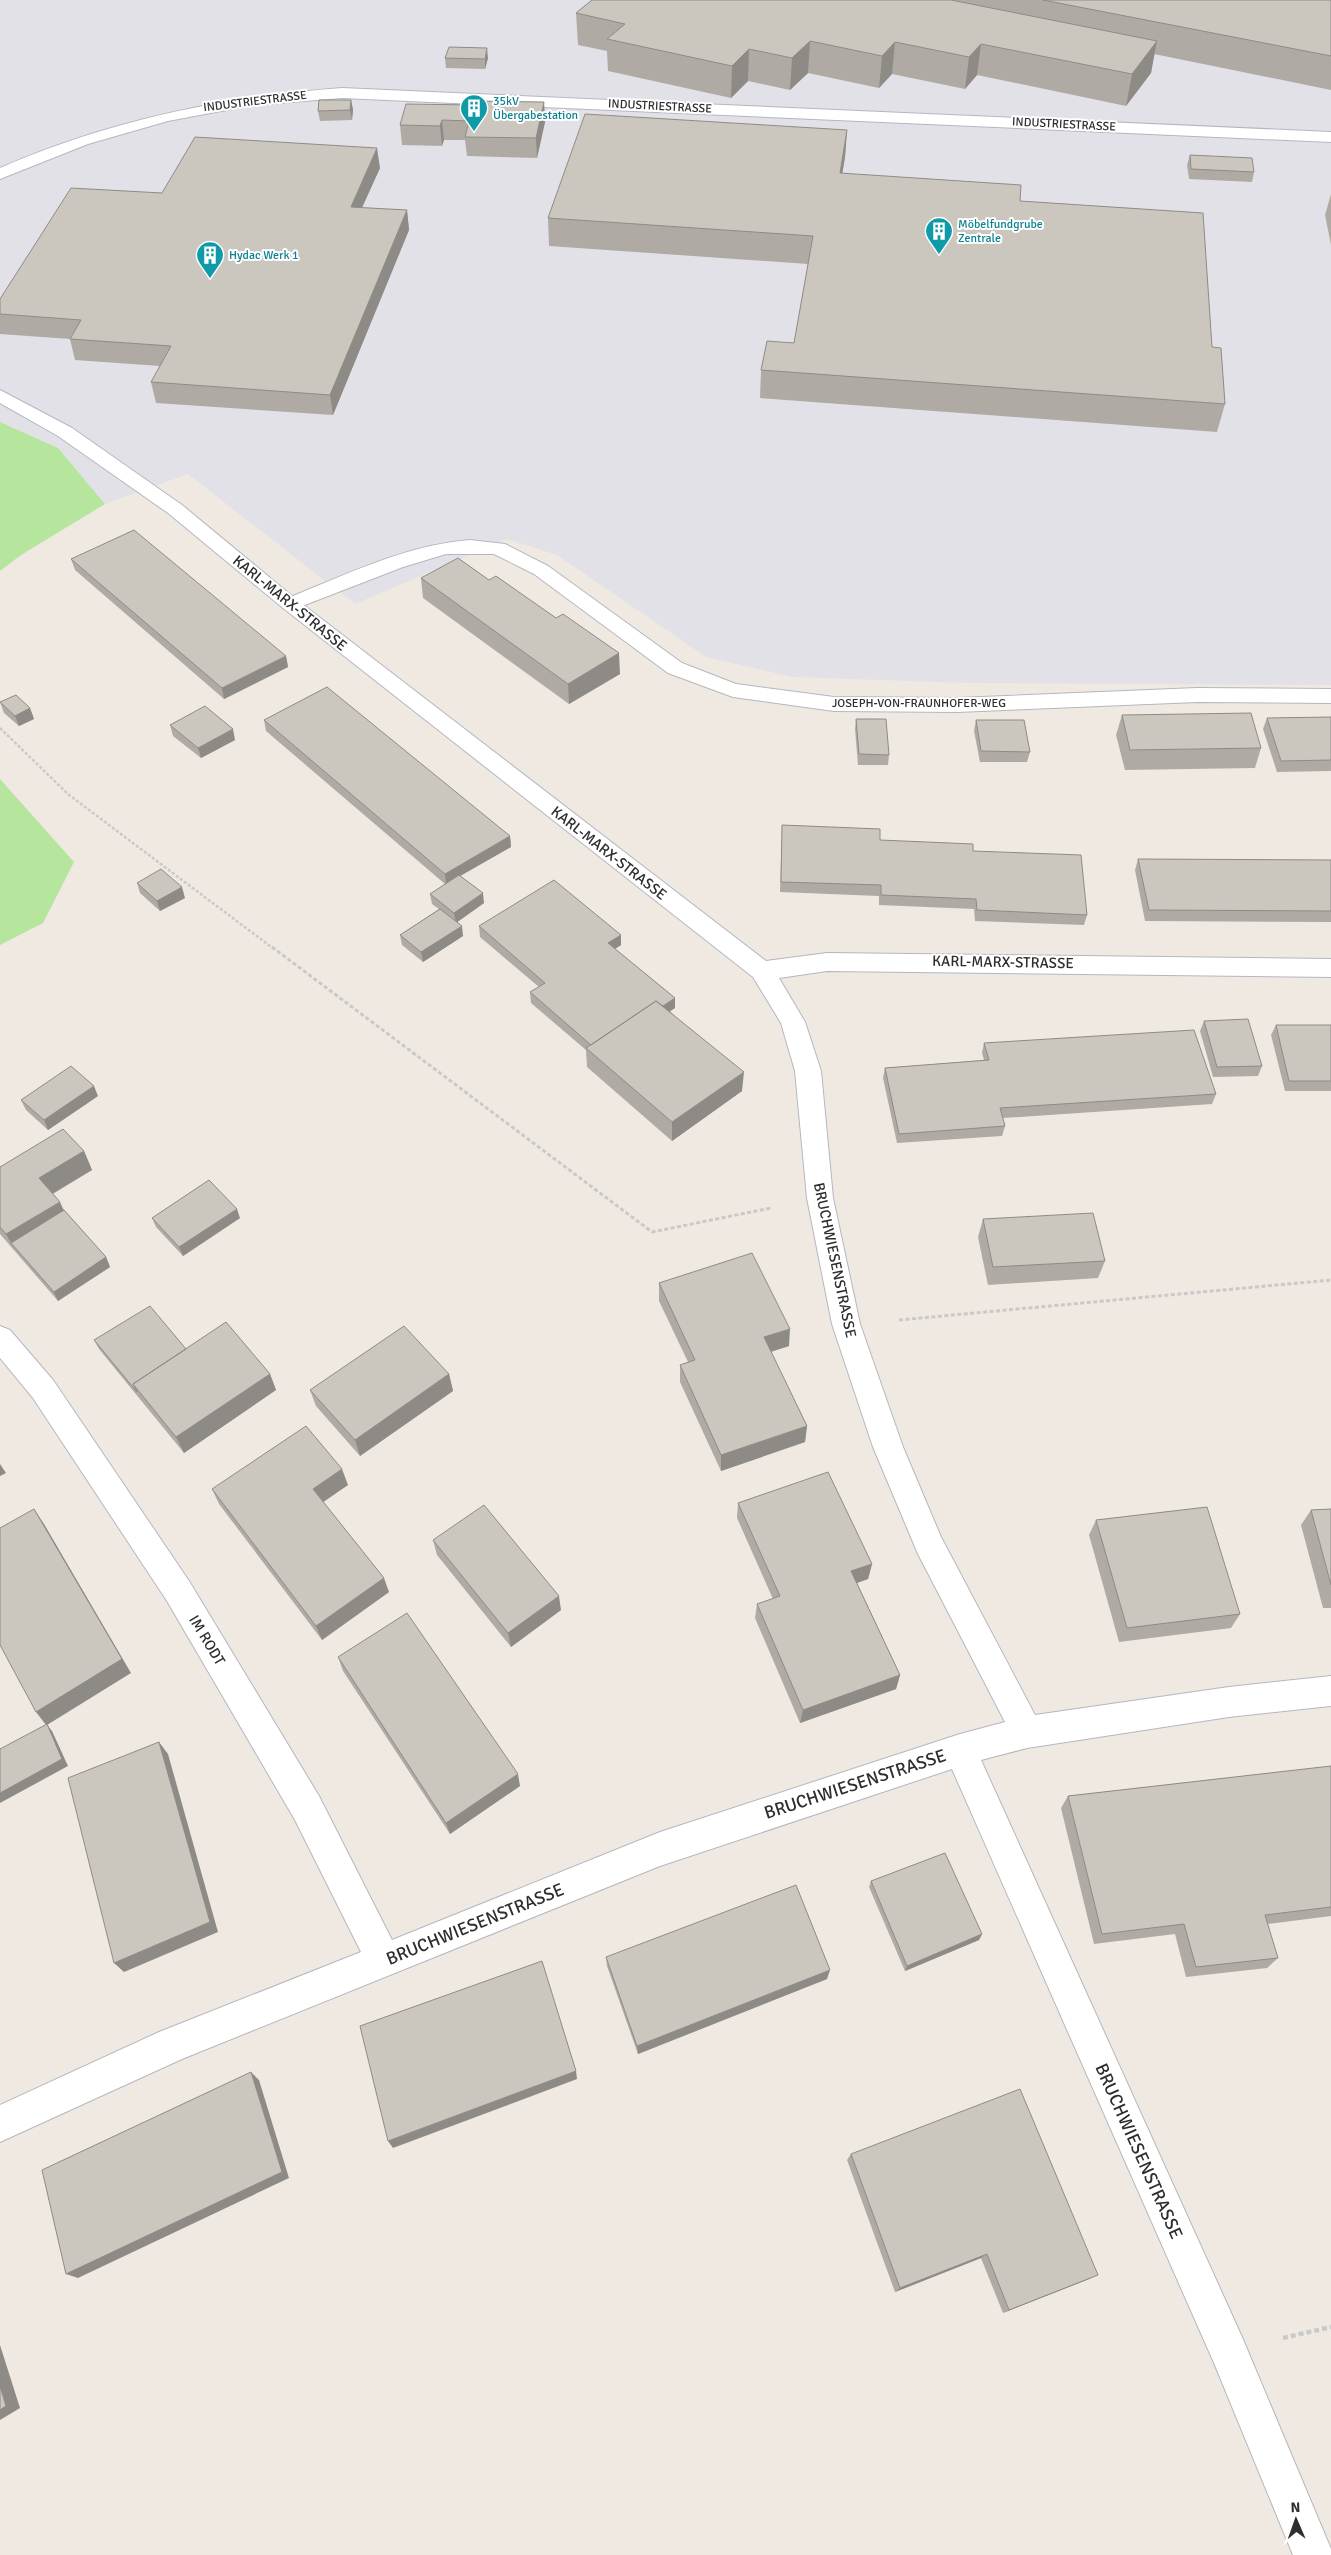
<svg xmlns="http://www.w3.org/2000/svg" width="1331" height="2555" font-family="Signika,sans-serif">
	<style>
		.industrial { fill: #e3e1e8 }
		.green { fill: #b6e59e }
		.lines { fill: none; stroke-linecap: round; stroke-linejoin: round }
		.lane-casing { stroke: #b4b7c1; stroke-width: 2 }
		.street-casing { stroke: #b4b7c1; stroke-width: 2 }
		.path-far2 { stroke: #c9c9c9; stroke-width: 2.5; stroke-dasharray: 3 2; stroke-linecap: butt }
		.path-far1 { stroke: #c9c9c9; stroke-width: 3; stroke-dasharray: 4 2.5; stroke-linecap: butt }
		.path { stroke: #c9c9c9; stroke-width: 4.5; stroke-dasharray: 5 3; stroke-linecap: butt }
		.lane { fill: #fff; fill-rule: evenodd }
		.street { fill: #fff; fill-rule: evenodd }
		.wall { fill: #afaba4 }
		.shaded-wall { fill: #8e8b86 }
		.building { fill: #cbc7bf; stroke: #8e8b86 }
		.labels { text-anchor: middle; stroke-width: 4; stroke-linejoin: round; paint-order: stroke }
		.far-street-label { font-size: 12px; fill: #2e2e2e; stroke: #fff }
		.far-culture-label { font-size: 12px; fill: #0d838f; stroke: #fff; text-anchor: start }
		.street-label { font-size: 15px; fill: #2e2e2e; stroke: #fff }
		.near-street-label { font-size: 18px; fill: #2e2e2e; stroke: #fff }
	</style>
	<rect width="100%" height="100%" fill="#efe9e1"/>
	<!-- industrial -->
	<path class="industrial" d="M0 0H1331V685L967 683 792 677 706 657 557 555 507 539 355 604 188 474 105 504 58 448 0 422Z"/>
	<!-- green -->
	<path class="green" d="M0 422 58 448 105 504 21 555 0 571Z
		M0 779 74 862 43 923 0 945Z"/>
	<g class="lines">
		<!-- lane casing -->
		<g class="lane-casing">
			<path id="lane" d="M470 540 505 544 548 566 682 663 736 684 834 697 957 698 1197 688 1331 689V703L1197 702 957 712 834 711 733 697 668 673 534 574 494 554H446L403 567 297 608 290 610 283 608 280 604 283 600C343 576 405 545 470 540Z"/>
		</g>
		<!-- street casing -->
		<g class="street-casing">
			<path id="street" d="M342 88 1331 132V142L342 98 253 105 168 121 88 144 0 179V168C110 120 223 97 342 88Z
				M0 390 72 428 182 505 297 600 766 961 827 953 1331 959V977L827 971 779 978 805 1022 821 1071 833 1198 860 1324 903 1447 941 1537 1035 1715 1229 1687 1331 1676V1706L1229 1717 1027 1748 981 1760 1242 2337 1331 2549V2555H1293L1214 2363 952 1769 660 1866 182 2059 0 2142V2105L159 2032 361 1952 295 1820 167 1601 33 1398 0 1358V1326L10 1330 53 1380 189 1581 319 1796 392 1940 660 1832 960 1734 1005 1722 918 1554 873 1447 832 1324 807 1198 795 1071 781 1023 753 977 283 608 168 513 58 436 0 403Z"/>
		</g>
		<!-- path-far2 -->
		<path class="path-far2" d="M0 728 69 795 274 949"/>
		<!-- path-far1 -->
		<path class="path-far1" d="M272 947 652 1232 771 1208
			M899 1320 1331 1280"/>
		<!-- path -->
		<path class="path" d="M1283 2338 1331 2327"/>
		<!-- lane -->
		<use href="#lane" class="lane"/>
		<!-- street -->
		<use href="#street" class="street"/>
	</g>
	<!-- wall -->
	<path class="wall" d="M592 0H1331V90L1154 54 1151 73 1126 106 977 75 965 89 892 74 879 88 808 73 790 90 748 81 731 98 608 71 607 51 578 45 576 13Z
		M445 58H488L485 69 446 68Z
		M351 100 353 110 352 120 320 121 318 111Z
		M544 102 545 122 537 158 467 156 465 140H444L442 146 402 145 400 125 473 105Z
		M847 130 845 157 842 173 1020 201 1212 347 1225 404 1217 432 760 398 761 370 794 343 808 264 549 246 548 218Z
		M1190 155 1254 172 1252 182 1189 179 1187 165Z
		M380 168 362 208 407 210 409 230 333 415 156 403 151 382 160 366 75 360 70 339 0 334V299L162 193Z
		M1331 194V245L1325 215Z
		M71 559 286 656 288 667 224 699 75 570Z
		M421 578 489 580 556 618 620 674 569 704 423 598Z
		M0 702 30 708 34 719 19 726 4 713Z
		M1122 715 1261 748 1255 768 1125 770 1116 735Z
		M1331 717V771L1277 772 1263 729 1267 718Z
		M856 719 889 755 888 765H858L855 729Z
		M264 720 510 836 511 847 460 876 484 903 457 922 463 936 423 962 402 945 400 935 439 909 432 904 430 894 445 884 266 731Z
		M976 720 1030 752 1027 762H980L974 731Z
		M170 725 235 740 201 758 173 736Z
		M782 825 880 840 973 851 1087 915 1084 925 975 921 974 909 879 905V896L780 892Z
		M1138 859 1331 860V922L1145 921 1135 870Z
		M137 883 185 898 160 911 140 893Z
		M479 926 621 935V945L615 949 675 998V1008L670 1011 742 1091 672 1141 587 1067 586 1050 531 1003 530 992 539 987 480 937Z
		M1204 1021 1262 1066 1258 1076 1213 1077 1200 1031Z
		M1276 1025H1331V1091H1285L1271 1035Z
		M984 1043 1216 1094 1212 1104 1003 1118 1005 1126 1002 1136 897 1143 883 1078 885 1068 984 1060 982 1053Z
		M98 1096 48 1130 26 1110 21 1100Z
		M84 1151 92 1170 53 1194 64 1210 106 1257 110 1267 58 1301 0 1234V1167Z
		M152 1218H240L183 1256 156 1227Z
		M983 1219 1105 1261 1098 1278 988 1285 978 1237Z
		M659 1283 789 1346 771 1352 807 1426 805 1442 721 1471 680 1382V1365L688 1362 659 1301Z
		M94 1340 186 1349 270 1374 276 1390 184 1453 99 1349Z
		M449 1374 453 1391 360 1456 316 1406 310 1390Z
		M348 1485 323 1501 389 1592 322 1640 219 1504 212 1489Z
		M738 1503 872 1564 868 1579 857 1583 900 1675 896 1689 800 1723 755 1618 757 1604 773 1599 737 1518Z
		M1331 1509V1608H1323L1301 1525 1311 1510Z
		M1096 1520 1240 1614 1231 1628 1119 1642 1089 1535Z
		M433 1540 561 1610 511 1647 437 1555Z
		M338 1657 520 1786 450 1834 343 1671Z
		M1331 1766V1916L1267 1924 1278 1958 1267 1968 1186 1977 1175 1934 1094 1944 1061 1808 1068 1796Z
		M871 1881 982 1934 979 1940 905 1971 869 1887Z
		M606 1957 827 1979 638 2054 607 1966Z
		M851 2154 1089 2279 1003 2313 981 2258 895 2292 847 2160Z"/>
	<!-- shaded-wall -->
	<path class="shaded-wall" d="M810 41 808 73 790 90 792 58Z
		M1157 41 1151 73 1126 106 1132 74Z
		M895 42 892 74 879 88 882 56Z
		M981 44 977 75 965 89 969 57Z
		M487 48 488 58 485 69V59Z
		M749 49 748 81 731 98 732 66Z
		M351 100 353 110 352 120 350 110Z
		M544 102 545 122 537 158 536 138Z
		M442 120 444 140 442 146 440 126Z
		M847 130 845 157 838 200 840 173Z
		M377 148 380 168 353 227 351 207Z
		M407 210 409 230 333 415 330 395Z
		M619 653 620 674 569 704 568 684Z
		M286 656 288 667 224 699 222 688Z
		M30 708 34 719 19 726 15 716Z
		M233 729 235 740 201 758 198 748Z
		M510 836 511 847 446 884 445 874Z
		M182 887 185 898 160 911 157 901Z
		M483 893 484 903 456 923 454 913Z
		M462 926 463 936 423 962 421 952Z
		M621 935V945L608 953V943Z
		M675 998V1008L598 1059 597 1050Z
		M744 1072 742 1091 672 1141V1122Z
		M94 1086 98 1096 48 1130 44 1120Z
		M84 1151 92 1170 48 1196 39 1178Z
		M60 1202 68 1220 11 1243 16 1252 6 1234Z
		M237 1209 240 1218 183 1256 179 1247Z
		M106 1257 110 1267 58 1301 54 1292Z
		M790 1329 789 1346 763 1354 764 1337Z
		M270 1374 276 1390 184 1453 176 1437Z
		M449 1374 453 1391 360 1456 355 1440Z
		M807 1426 805 1442 721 1471V1455Z
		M0 1464 6 1473 0 1476Z
		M342 1469 348 1485 319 1505 313 1489Z
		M34 1509 44 1524 131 1673 47 1725 52 1731 68 1766 0 1803V1793L46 1725 36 1712Z
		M872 1564 868 1579 848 1586 851 1571Z
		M384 1578 389 1592 322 1640 316 1626Z
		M559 1596 561 1610 511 1647 508 1633Z
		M900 1675 896 1689 800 1723 803 1710Z
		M159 1742 168 1754 218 1932 124 1972 114 1963Z
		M518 1774 520 1786 450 1834 446 1823Z
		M982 1934 979 1940 905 1971 907 1966Z
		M830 1970 827 1979 638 2054 637 2046Z
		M576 2071 577 2079 393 2148 388 2141Z
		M251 2072 259 2080 289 2178 78 2278 66 2274Z
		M987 2254 981 2258 895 2292 900 2288Z
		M1098 2275 1089 2279 1003 2313 1009 2310Z
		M0 2345 20 2408 0 2420Z"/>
	<!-- building -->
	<path class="building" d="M592 0H951L1157 41 1132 74 981 44 969 57 895 42 882 56 810 41 792 58 749 49 732 66 607 39 625 24 576 13Z
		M1043 0H1331V56Z
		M449 47 487 48 485 59 445 58Z
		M319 100H351L350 110 318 111Z
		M474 101 544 102 536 138 465 137 469 121 442 120 440 126 400 125 406 104 473 105Z
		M585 114 847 130 840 173 1021 185 1020 201 1203 213 1212 347 1221 348 1225 404 761 370 767 341 794 343 813 236 548 218Z
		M195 137 377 148 351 207 407 210 330 395 151 382 171 346 70 339 81 320 0 314V299L71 188 162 193Z
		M1190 155 1252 158 1254 172 1191 169Z
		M134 530 286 656 222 688 71 559Z
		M458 558 489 580 496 576 556 618 563 614 619 653 568 684 421 578Z
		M327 687 510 836 445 874 264 720Z
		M16 695 30 708 15 716 0 702Z
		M205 706 233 729 198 748 170 725Z
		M1251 713 1261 748 1130 750 1122 715Z
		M1331 717V760L1281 761 1267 718Z
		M856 719H886L889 755 859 754Z
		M976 720H1024L1030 752 981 751Z
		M782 825 880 829V840L973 844V851L1081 855 1087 915 977 910 976 899 881 895V885L781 882Z
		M1138 859 1331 860V911L1149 910Z
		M161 869 182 887 157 901 137 883Z
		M459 875 483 893 454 913 430 894Z
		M554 880 621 935 608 943 675 998 663 1006 656 1001 591 1045 530 992 545 983 479 926Z
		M440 909 462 926 421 952 400 935Z
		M656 1001 744 1072 672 1122 586 1048Z
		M1248 1019 1262 1066 1217 1067 1204 1021Z
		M1276 1025H1331V1081H1289Z
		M1194 1030 1216 1094 1000 1108 1005 1126 899 1134 885 1068 989 1060 984 1043Z
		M71 1066 94 1086 44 1120 21 1100Z
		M63 1129 84 1151 39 1178 60 1202 6 1234 0 1227V1167Z
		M209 1180 237 1209 179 1247 152 1218Z
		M64 1210 106 1257 54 1292 11 1243Z
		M1093 1213 1105 1261 993 1267 983 1219Z
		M752 1253 790 1329 764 1337 807 1426 721 1455 680 1365 695 1360 659 1283Z
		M150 1306 186 1349 133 1384 137 1392 94 1340Z
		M226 1322 270 1374 176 1437 133 1384Z
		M404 1326 449 1374 355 1440 310 1390Z
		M306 1426 342 1469 313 1489 384 1578 316 1626 212 1489Z
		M828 1472 872 1564 851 1571 900 1675 803 1710 757 1604 780 1596 738 1503Z
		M484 1505 559 1596 508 1633 433 1540Z
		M1207 1507 1240 1614 1127 1628 1096 1520Z
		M34 1509 122 1659 36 1712 0 1645V1528Z
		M1331 1509V1585L1311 1510Z
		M407 1613 518 1774 446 1823 338 1657Z
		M47 1724 62 1759 0 1793V1749Z
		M159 1742 210 1922 114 1963 68 1778Z
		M1331 1766V1907L1265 1915 1278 1958 1196 1967 1184 1924 1102 1934 1068 1796Z
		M945 1853 982 1934 907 1966 871 1881Z
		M796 1885 830 1970 637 2046 606 1957Z
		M542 1961 576 2071 388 2141 360 2026Z
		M251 2072 282 2172 66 2274 42 2170Z
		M1020 2089 1098 2275 1009 2310 987 2254 900 2288 851 2154Z
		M0 2386 6 2406 0 2410Z"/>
	<!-- icons -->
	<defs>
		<g id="building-pin" transform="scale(1.4375)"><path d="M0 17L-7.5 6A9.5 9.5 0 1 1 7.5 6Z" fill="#0f9aa8" stroke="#fff"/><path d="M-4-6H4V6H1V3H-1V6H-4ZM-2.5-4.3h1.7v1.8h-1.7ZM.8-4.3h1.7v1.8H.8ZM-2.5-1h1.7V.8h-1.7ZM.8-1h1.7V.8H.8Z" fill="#fff"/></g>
	</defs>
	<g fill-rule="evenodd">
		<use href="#building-pin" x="474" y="108"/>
		<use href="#building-pin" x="939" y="231"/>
		<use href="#building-pin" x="210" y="255"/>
	</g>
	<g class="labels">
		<!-- far-street labels -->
		<g class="far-street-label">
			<text transform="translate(255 101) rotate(-7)" y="4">INDUSTRIESTRASSE</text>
			<text transform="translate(660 106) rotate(3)" y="4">INDUSTRIESTRASSE</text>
			<text transform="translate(1064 124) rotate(3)" y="4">INDUSTRIESTRASSE</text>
			<text x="919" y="707">JOSEPH-VON-FRAUNHOFER-WEG</text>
		</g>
		<!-- far-culture labels -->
		<g class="far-culture-label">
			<text x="493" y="105">35kV<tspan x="493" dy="14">Übergabestation</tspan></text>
			<text x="958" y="228">Möbelfundgrube<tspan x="958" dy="14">Zentrale</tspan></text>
			<text x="229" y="259">Hydac Werk 1</text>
		</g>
		<!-- street labels -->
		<g class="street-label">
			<text transform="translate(290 603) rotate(39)" y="5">KARL-MARX-STRASSE</text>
			<text transform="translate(609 853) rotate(38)" y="5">KARL-MARX-STRASSE</text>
			<text transform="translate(1003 962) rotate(1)" y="5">KARL-MARX-STRASSE</text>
			<text transform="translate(835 1260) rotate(78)" y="5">BRUCHWIESENSTRASSE</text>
			<text transform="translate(207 1640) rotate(59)" y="5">IM RODT</text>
		</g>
		<!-- near-street labels -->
		<g class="near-street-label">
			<text transform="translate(855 1784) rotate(-18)" y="6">BRUCHWIESENSTRASSE</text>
			<text transform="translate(475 1924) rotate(-22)" y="6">BRUCHWIESENSTRASSE</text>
			<text transform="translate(1139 2151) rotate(66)" y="6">BRUCHWIESENSTRASSE</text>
		</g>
	</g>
	<!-- north arrow -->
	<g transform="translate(1296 2520) rotate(358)" stroke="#ffffff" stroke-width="4" paint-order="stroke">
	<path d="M0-4L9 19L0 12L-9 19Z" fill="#2e2e2e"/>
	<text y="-8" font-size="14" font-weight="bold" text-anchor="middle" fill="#2e2e2e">N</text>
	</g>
</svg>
